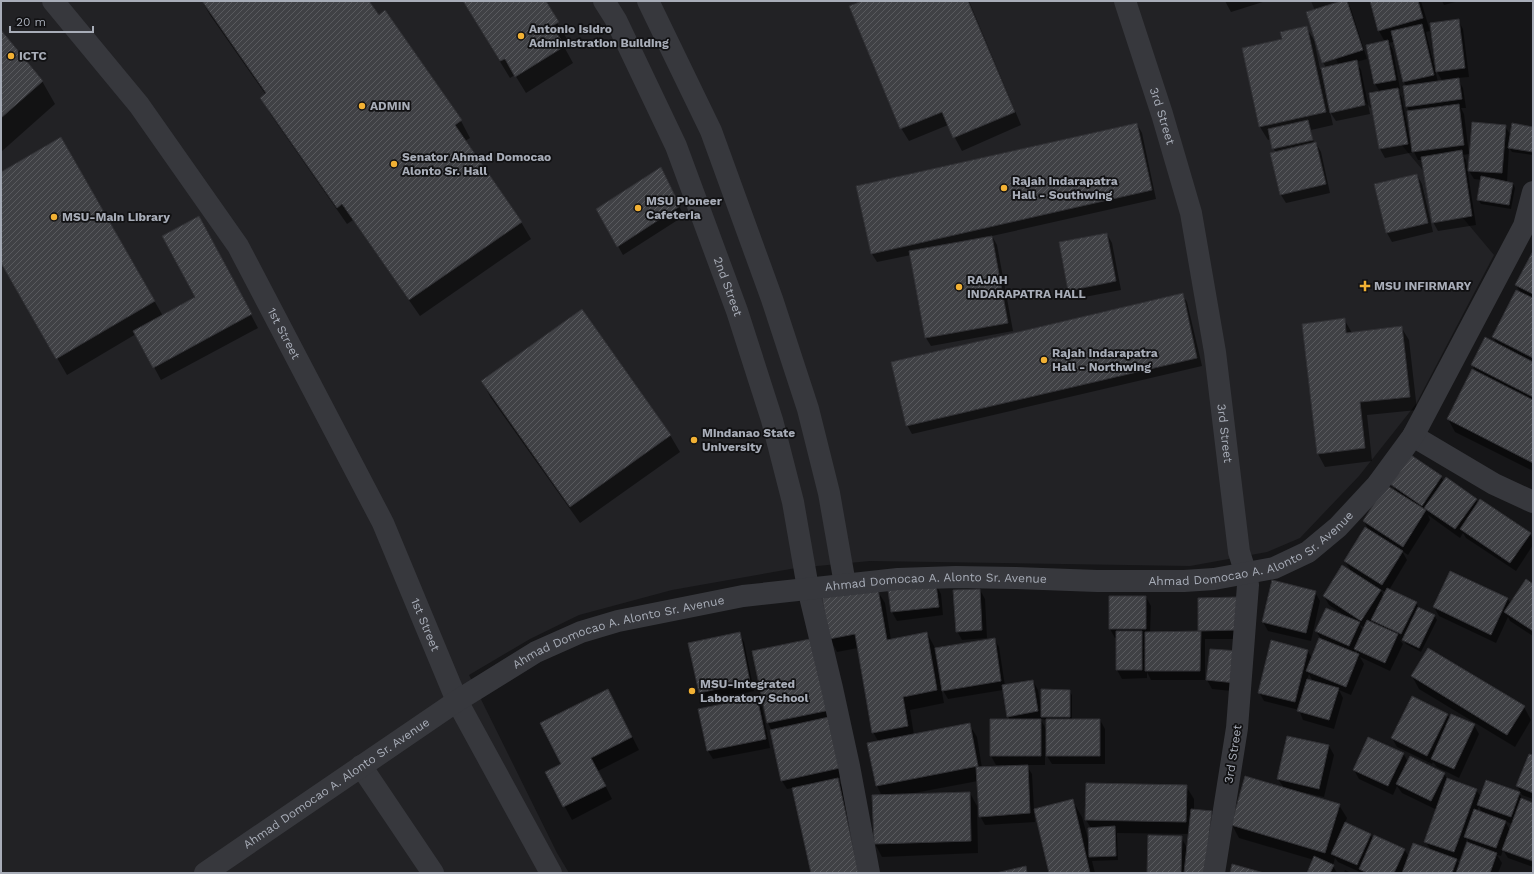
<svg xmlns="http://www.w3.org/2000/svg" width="1534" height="874" font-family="'Work Sans',sans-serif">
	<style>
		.built { fill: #222225 }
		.shadow { fill: #0007; fill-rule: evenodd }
		.building { fill: url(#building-hatch); stroke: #303034 }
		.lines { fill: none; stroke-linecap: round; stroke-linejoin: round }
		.minor { stroke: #37383d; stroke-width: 22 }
		.poi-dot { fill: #f2b134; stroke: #111113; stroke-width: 1.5 }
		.labels { text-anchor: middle; stroke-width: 3.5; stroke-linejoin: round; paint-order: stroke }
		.poi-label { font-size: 12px; font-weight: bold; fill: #a8adb8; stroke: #111113; text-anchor: start }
		.street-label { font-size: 12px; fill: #a8adb8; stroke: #111113 }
	</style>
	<defs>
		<pattern id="building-hatch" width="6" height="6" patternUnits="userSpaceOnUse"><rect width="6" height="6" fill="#404145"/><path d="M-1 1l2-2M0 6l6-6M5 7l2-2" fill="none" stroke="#595a5e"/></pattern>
	</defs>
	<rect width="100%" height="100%" fill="#161618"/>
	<!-- built -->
	<path class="built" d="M1 1H1311L1343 75 1494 255 1416 404 1359 476 1300 538 1267 552 1190 566 870 561 796 568 672 590 579 615 530 639 469 675 557 853 569 873H1Z"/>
	<!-- shadow -->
	<path class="shadow" d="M202 1H368L378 16 385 12 461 121 470 138 465 141 521 222 531 239 420 316 353 220 347 224 271 115 262 98 266 95 210 15Z
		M463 1H544L567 39 562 43 573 63 526 93 515 75 510 78Z
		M864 1H969L1021 125 962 151 948 125 909 141 901 128Z
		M1225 1H1266L1231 12Z
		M1345 1H1347L1351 9 1367 59 1356 62 1361 70 1370 114 1336 121 1330 112 1333 125 1311 130 1314 144 1316 143 1321 152 1330 193 1286 203 1281 195 1275 152 1271 139 1268 140 1260 127 1243 49 1283 40 1306 27 1314 40 1320 69 1326 68 1323 62Z
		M1371 1H1421L1430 31 1426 32 1438 82H1443L1437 72 1458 20 1463 29 1469 77 1457 78 1463 88 1466 108H1461L1464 114 1469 154 1463 155 1466 160 1476 225 1438 231 1433 222 1422 160H1418L1414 152 1385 158 1380 149 1370 94 1380 92 1375 84 1368 45 1385 42 1379 31ZM1395 41 1404 82 1407 87V107L1409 111 1412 140 1410 141 1402 98 1397 89H1400L1393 50 1389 43Z
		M1442 1H1459L1444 5Z
		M1 32 42 81 55 104 1 152Z
		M1137 124 1142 133 1156 199 992 236 997 245 1013 331 931 346 926 338 911 255 877 262 872 254Z
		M1505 126 1511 136 1533 128V155L1512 152 1509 148 1507 182 1513 183 1515 188 1511 209 1481 204 1478 199 1482 180 1474 179 1469 171Z
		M61 138 163 316 196 298 206 230 258 328 161 380 136 334 67 375 1 261V173Z
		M1417 175 1422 184 1433 232 1392 242 1387 233 1375 185Z
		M665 177 684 216 623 255 597 209Z
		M1107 234 1112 243 1121 290 1074 299 1069 290Z
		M1533 253V471L1455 432 1448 419 1476 372 1472 365 1498 345 1493 337 1521 293 1516 285Z
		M1182 294 1187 302 1202 366 912 434 907 425Z
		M1344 319 1352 333 1401 327 1409 340 1417 410 1367 415 1372 461 1325 467 1318 454Z
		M482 381 670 435 680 452 580 523 491 398Z
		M1441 477 1444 482 1476 499 1478 503 1530 534 1533 539V545L1516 571 1466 538 1463 533 1460 538 1428 515 1430 520 1408 555 1402 551 1407 560 1389 590 1416 603 1419 608 1434 615 1437 620 1421 652 1406 644 1404 641 1400 640 1403 644 1390 671 1360 657 1364 664 1351 695 1339 690 1343 698 1334 729 1303 720 1299 710 1264 701 1259 692 1307 650 1312 658 1322 641 1316 631 1347 618V617L1329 605 1324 596 1351 571 1345 561 1369 531 1364 521 1397 493 1392 484ZM1380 589 1386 592 1384 596ZM1372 620 1375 625 1370 623ZM1360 625 1365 628 1363 631ZM1356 650 1359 656 1354 654ZM1309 674 1313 682 1307 680Z
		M1451 572 1508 599 1511 604 1533 585V636L1510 621 1508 617 1496 643 1439 616 1434 607Z
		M936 585 941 594 943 615 897 621 892 612 889 591Z
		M877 590 885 603 891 640 927 633 934 646 936 659 994 639 999 647 1005 686 1033 681 1038 690 1041 709 1069 691 1072 695V720H1100L1105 729V764H1052L1045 753V765H1026L1032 774 1034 810 1072 800 1082 817 1090 846 1091 828 1086 820 1186 786 1194 799V810L1212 812 1217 821 1211 873H1148L1181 837 1186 846V852H1188L1190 834 1117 833 1118 860 1092 861 1095 873H1050L1035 811H1034L1035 822 985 825 980 816 978 781 909 794 970 793 977 806 978 853 882 857 875 844 882 796 877 786 878 741 873 732 858 648 837 652 830 639ZM941 687 948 699 1003 690 1008 716 1010 720 991 756 996 765H1014L1015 766 982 768 977 737 969 724 914 735 910 710 944 703ZM1043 719 1047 721V731L1041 720Z
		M980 590 985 599 987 638 962 640 957 631Z
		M1315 592 1320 601 1311 641 1268 631 1263 622Z
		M1146 597 1151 606 1150 633 1199 632V599L1237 598 1242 639H1205V680H1151L1147 672V678L1122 679 1117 670V638H1115L1110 629Z
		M739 633 744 642 754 691 705 702 700 693Z
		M815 639 844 777 837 778 845 792 863 873H812L793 788 787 789 782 781 772 731 768 723 753 652Z
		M1244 661 1241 692 1212 689 1207 680Z
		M1412 676 1524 707 1531 720 1515 747 1419 689Z
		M757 698 762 707 770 748 713 759 708 751Z
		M615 703 639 750 598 771 612 799 572 820 546 772 562 764Z
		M1447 714 1450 719 1474 725 1479 734 1459 778 1437 767 1433 762 1432 764 1397 747 1392 738Z
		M1329 746 1334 755 1324 797 1302 792 1301 794 1339 805 1347 818 1345 823 1370 834 1373 839 1404 849 1409 857 1431 850 1425 841 1437 810 1402 793 1397 786 1393 795 1359 779 1354 770 1403 753 1408 762 1444 773 1447 779 1476 790 1481 797 1519 793 1523 800 1533 804V860L1509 851V853L1533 862V867L1508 858 1503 850 1501 856 1497 855 1502 863 1498 873H1362L1338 862 1335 858 1333 866 1337 873H1308L1314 860 1239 838 1232 825 1284 788 1278 779ZM1479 806 1480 809 1483 813 1477 811ZM1505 821 1512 824 1510 830ZM1467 839 1469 844 1460 865 1457 860 1459 861Z
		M1533 756V799L1522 795 1517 786Z
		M1345 870 1351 873H1344Z"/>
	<!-- building -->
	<path class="building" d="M202 1H369L379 15 385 10 462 120 455 125 522 222 409 300 342 204 337 208 260 98 266 93Z
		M463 1H546L559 22 552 26 565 46 515 77 505 59 500 61Z
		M862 1H968L1015 112 953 138 942 112 900 129 849 6Z
		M1341 1H1347L1363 50 1322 63 1306 12Z
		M1370 1H1418L1423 18 1378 31Z
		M1459 19 1465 68 1436 72 1430 23Z
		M1422 24 1434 75 1403 82 1391 31Z
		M1307 26 1326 112 1259 127 1242 48 1282 39 1280 32Z
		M1 30 43 81 1 118Z
		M1388 40 1396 80 1374 84 1366 45Z
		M1357 60 1365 105 1330 113 1321 68Z
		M1459 78 1462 99 1406 107 1403 86Z
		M1398 88 1408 144 1379 149 1369 93Z
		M1459 104 1464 145 1412 152 1407 111Z
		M1308 120 1313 140 1272 149 1268 129Z
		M1472 122 1506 125 1502 173 1468 171Z
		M1137 123 1152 190 871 254 856 186Z
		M1512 123 1533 127V152L1508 148Z
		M61 137 155 301 56 359 1 263V172Z
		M1316 142 1326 184 1280 195 1270 153Z
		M1462 150 1472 216 1432 223 1421 157Z
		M661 167 680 206 617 247 596 209Z
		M1417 174 1428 223 1386 233 1374 184Z
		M1481 176 1513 183 1509 205 1477 200Z
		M199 216 252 314 153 368 133 331 195 297 162 236Z
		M1107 233 1116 281 1068 291 1059 242Z
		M992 236 1008 323 925 338 909 251Z
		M1533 251V294L1515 285Z
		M1516 290 1533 298V358L1492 337Z
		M1183 293 1197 358 906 426 891 362Z
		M582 309 671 435 570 507 481 381Z
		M1345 318 1346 333 1402 326 1410 397 1360 402 1365 448 1317 454 1302 324Z
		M1485 337 1533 362V397L1471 365Z
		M1472 369 1533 400V463L1447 419Z
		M1411 455 1442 476 1422 506 1390 484Z
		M1446 477 1477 499 1455 529 1424 508Z
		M1386 485 1426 510 1403 547 1363 521Z
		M1480 499 1531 533 1510 563 1460 529Z
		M1365 527 1403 551 1382 585 1344 561Z
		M1342 565 1381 590 1361 621 1323 596Z
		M1450 571 1508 598 1491 635 1433 607Z
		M1526 579 1533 584V631L1504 612Z
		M1272 580 1316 591 1306 633 1262 622Z
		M936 584 939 607 891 612 888 590Z
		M1387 588 1417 602 1401 634 1371 620Z
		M878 589 887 640 927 632 937 690 903 697 908 726 872 733 855 634 829 639 822 598Z
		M980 589 982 630 956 632 953 590Z
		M1109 596H1146V629H1109Z
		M1238 597V630L1198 631V598Z
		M1418 607 1435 615 1419 648 1402 640Z
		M1326 608 1360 622 1349 646 1315 631Z
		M1367 620 1398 634 1385 663 1354 649Z
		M1116 631H1142V670H1116Z
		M1201 631 1200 671H1145V632Z
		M740 632 750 682 699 693 688 643Z
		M815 638 830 710 767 723 752 651Z
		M995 638 1001 681 942 691 935 648Z
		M1319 638 1359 654 1346 687 1306 671Z
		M1271 640 1308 650 1295 702 1258 693Z
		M1428 648 1525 706 1507 735 1411 676Z
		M1210 649 1240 651 1236 683 1206 680Z
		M1307 679 1339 688 1329 720 1297 711Z
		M1033 680 1038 711 1007 717 1002 685Z
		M608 689 632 737 591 758 606 786 563 807 545 772 561 764 540 723Z
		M1041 689 1070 690V717H1041Z
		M1412 696 1448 714 1427 756 1391 738Z
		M757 697 766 739 707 751 698 709Z
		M1451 714 1475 724 1454 769 1431 759Z
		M829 717 840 768 781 781 770 730Z
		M990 719H1041V756H990Z
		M1046 719H1100V756H1046Z
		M970 723 978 766 876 786 867 743Z
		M1287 736 1329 745 1319 789 1277 779Z
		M1368 737 1404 753 1388 786 1353 770Z
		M1529 754 1533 755V793L1516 786Z
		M1410 756 1445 773 1431 801 1396 784Z
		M1028 765 1030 813 979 817 976 767Z
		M1245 776 1340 804 1325 853 1231 825Z
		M838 778 859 873H811L792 788Z
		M1447 778 1477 789 1454 852 1424 842Z
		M1486 780 1520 792 1511 817 1477 805Z
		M1086 783 1187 785 1186 822 1085 820Z
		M970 792 971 841 874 844 872 795Z
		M1521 798 1533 803V861L1502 850Z
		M1073 799 1090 873H1049L1034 809Z
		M1191 809 1212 811 1205 873H1184Z
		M1474 809 1506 821 1496 848 1464 837Z
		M1345 822 1371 834 1357 865 1331 854Z
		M1115 826 1116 856 1089 857 1088 828Z
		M1148 835 1182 836 1181 873H1147Z
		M1374 835 1405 849 1394 873H1367L1359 869Z
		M1467 842 1497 853 1490 873H1456Z
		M1413 843 1457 859 1452 873H1402Z
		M1314 856 1334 865 1330 873H1307Z
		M1232 864 1264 873H1230Z
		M1026 866 1027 873H996Z"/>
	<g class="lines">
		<!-- minor -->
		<g class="minor">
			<path id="s1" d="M53 1 139 105 238 246 383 523 457 701 551 873"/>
			<path id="s2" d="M604 1 616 20 676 146 737 311 772 420 793 502 808 588 832 688 849 766 869 873"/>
			<path d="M648 1 711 131 772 299 808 409 829 493 845 584"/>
			<path id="s3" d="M1125 1 1162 114 1191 213 1215 352 1239 552 1246 574 1248 585 1237 728 1214 873"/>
			<path d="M1413 436 1494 484 1533 502"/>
			<path d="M361 766 433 873"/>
			<path id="s4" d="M205 873 457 701 536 652 581 632 618 621 743 596 898 579 956 577 1016 578 1097 581H1184L1214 579 1274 568 1308 552 1338 527 1377 485 1413 436 1524 226 1533 192"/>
		</g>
	</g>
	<!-- markers -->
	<g class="poi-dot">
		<circle cx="521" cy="36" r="4"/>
		<circle cx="11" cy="56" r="4"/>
		<circle cx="362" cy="106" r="4"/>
		<circle cx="394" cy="164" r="4"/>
		<circle cx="1004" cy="188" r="4"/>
		<circle cx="638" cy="208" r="4"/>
		<circle cx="54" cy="217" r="4"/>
		<path d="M1363 280h4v4h4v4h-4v4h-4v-4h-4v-4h4z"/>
		<circle cx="959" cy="287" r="4"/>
		<circle cx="1044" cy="360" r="4"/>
		<circle cx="694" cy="440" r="4"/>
		<circle cx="692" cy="691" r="4"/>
	</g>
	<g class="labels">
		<!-- poi labels -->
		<g class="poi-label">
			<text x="529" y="33">Antonio Isidro<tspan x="529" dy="14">Administration Building</tspan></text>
			<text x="19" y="60">ICTC</text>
			<text x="370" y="110">ADMIN</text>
			<text x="402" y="161">Senator Ahmad Domocao<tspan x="402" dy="14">Alonto Sr. Hall</tspan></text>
			<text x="1012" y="185">Rajah Indarapatra<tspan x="1012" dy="14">Hall - Southwing</tspan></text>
			<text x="646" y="205">MSU Pioneer<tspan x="646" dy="14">Cafeteria</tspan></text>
			<text x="62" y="221">MSU-Main Library</text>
			<text x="967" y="284">RAJAH<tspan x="967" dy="14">INDARAPATRA HALL</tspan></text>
			<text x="1374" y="290">MSU INFIRMARY</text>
			<text x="1052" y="357">Rajah Indarapatra<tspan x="1052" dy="14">Hall - Northwing</tspan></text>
			<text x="702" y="437">Mindanao State<tspan x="702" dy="14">University</tspan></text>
			<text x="700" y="688">MSU-Integrated<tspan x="700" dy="14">Laboratory School</tspan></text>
		</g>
		<!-- street labels -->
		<g class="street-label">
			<text dy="4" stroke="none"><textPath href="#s3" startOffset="121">3rd Street</textPath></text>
			<text dy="4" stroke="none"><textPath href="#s2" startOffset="312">2nd Street</textPath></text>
			<text dy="4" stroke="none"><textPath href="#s1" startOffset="406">1st Street</textPath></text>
			<text dy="4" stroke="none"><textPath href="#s3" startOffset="445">3rd Street</textPath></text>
			<text dy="4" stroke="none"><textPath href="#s4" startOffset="1131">Ahmad Domocao A. Alonto Sr. Avenue</textPath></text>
			<text dy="4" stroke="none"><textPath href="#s4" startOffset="807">Ahmad Domocao A. Alonto Sr. Avenue</textPath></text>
			<text dy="4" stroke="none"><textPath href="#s1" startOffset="730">1st Street</textPath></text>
			<text dy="4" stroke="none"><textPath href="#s4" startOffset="483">Ahmad Domocao A. Alonto Sr. Avenue</textPath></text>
			<text transform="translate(1233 754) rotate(-81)" y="4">3rd Street</text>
			<text dy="4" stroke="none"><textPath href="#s4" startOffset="159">Ahmad Domocao A. Alonto Sr. Avenue</textPath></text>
		</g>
	</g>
	<!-- border -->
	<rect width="1534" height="874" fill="none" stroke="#a8adb8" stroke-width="4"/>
	<!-- scale -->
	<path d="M10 26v6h83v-6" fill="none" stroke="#a8adb8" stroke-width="2"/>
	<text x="16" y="26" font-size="12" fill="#a8adb8" stroke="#111113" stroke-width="3" paint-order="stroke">20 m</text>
</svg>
